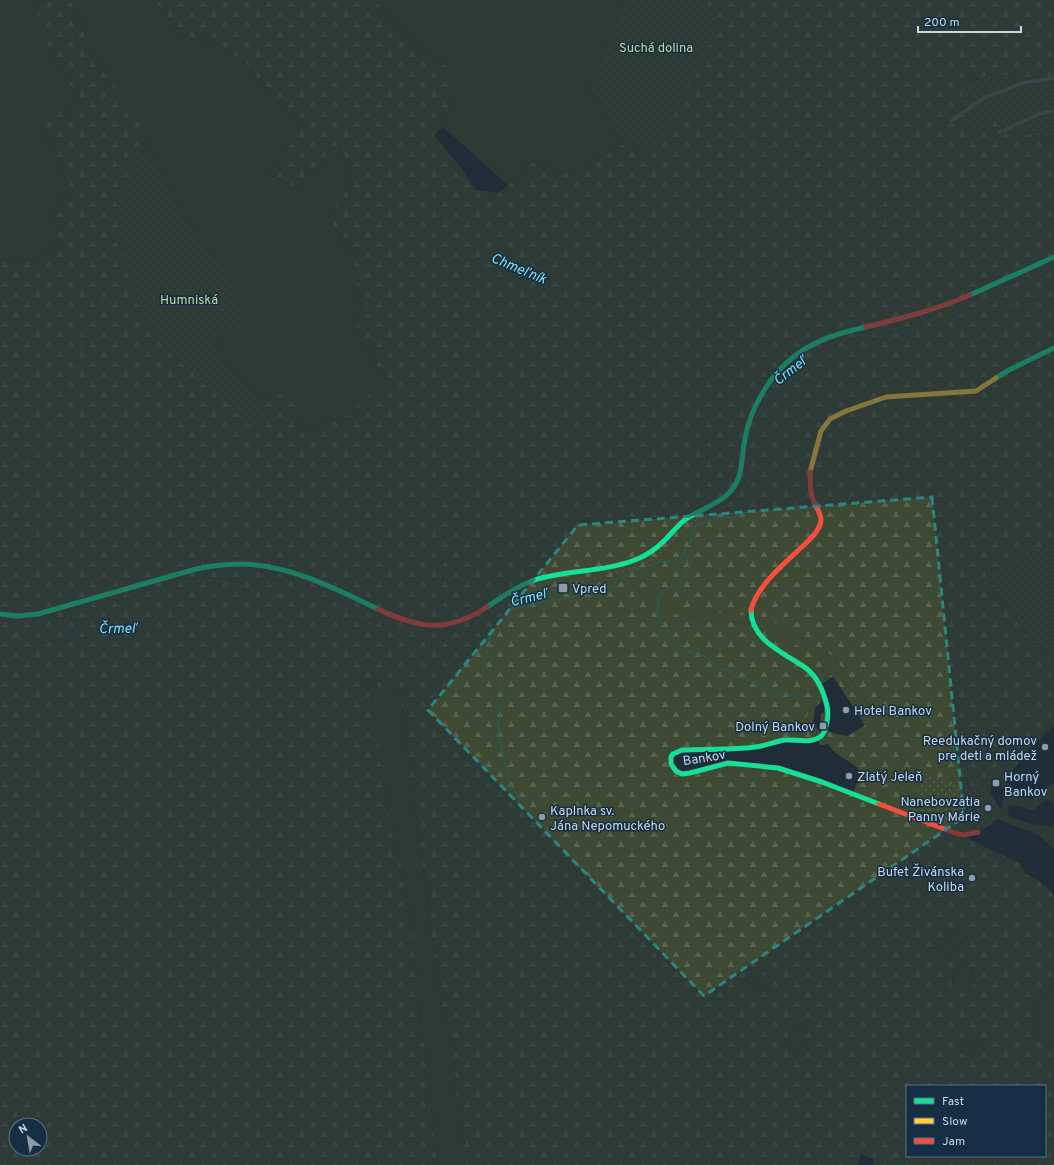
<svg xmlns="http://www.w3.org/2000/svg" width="1054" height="1165" font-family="Overpass,sans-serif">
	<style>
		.grass { fill: #3d4932 }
		.forest { fill: url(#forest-firs); fill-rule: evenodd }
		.park { fill: url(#park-dots) }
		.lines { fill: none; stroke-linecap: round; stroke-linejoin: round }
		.stream { stroke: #265c64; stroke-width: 1 }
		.street { stroke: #615f5e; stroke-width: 3.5 }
		.fast { stroke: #16e098; stroke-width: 5 }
		.slow { stroke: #ffcf43; stroke-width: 5 }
		.jam { stroke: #f24e42; stroke-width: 5 }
		.rail { stroke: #5f6366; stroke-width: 1; stroke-dasharray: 2 4; stroke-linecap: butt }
		.marked { fill: none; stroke: #2b8580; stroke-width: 3; stroke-dasharray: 8 5; stroke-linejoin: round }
		.poi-dot { fill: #8d9ca8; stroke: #162e43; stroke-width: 1.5 }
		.labels { text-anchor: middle; stroke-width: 3; stroke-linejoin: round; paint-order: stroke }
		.park-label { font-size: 13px; fill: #bfda99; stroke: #162e43 }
		.poi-label { font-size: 13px; fill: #c8d7e4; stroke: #162e43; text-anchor: start }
		.street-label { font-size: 13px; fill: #c8d7e4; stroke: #162e43 }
		.water-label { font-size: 14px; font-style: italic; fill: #84e3ee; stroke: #162e43 }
	</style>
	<defs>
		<pattern id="forest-firs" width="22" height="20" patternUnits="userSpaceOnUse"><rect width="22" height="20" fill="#3d4932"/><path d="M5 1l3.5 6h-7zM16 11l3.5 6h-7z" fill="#586250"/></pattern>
		<pattern id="park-dots" width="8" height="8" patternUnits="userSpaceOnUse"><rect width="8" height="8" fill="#3d4932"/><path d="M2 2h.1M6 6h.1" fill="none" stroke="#586250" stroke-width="1.8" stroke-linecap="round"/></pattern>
	</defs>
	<rect width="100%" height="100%" fill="#202d38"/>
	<!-- grass -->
	<path class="grass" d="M0 0H44L38 3 49 46 76 95 71 114 42 128 55 149 68 189 55 216 59 243 38 257 12 262 0 257Z
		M70 0H154L168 18 185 35 218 44 246 63 278 103 298 120 301 129 269 174 297 189 333 147 338 146C361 179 351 185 330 214L332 222 340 236 352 253 356 263V278L361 308 357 329 377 365 389 381 361 400 353 413 298 432 296 414 283 393 260 399 226 363 211 342 241 320 214 257 183 218 150 153 143 155 146 138 97 59Z
		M375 0H626L589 92 602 105 606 115 613 120 612 128 629 142C606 152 584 165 561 174L543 165 533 161 527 167 525 176 508 185 443 127 442 121 451 102 448 68 425 51 389 18Z
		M649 588 660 597 683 609 765 618 785 628 834 657 869 705 902 755 906 765 899 767 900 770H906L916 781 919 787 917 791 915 801 914 794 891 775 902 759 851 689 836 672 825 679 821 656 790 642 784 637 765 629 746 624 688 618 665 610 646 596 637 591Z
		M368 680 377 684 399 685 439 990 442 997V1014L448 1029 456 1079 454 1087 462 1113 460 1125 465 1145V1165H437L426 1053 421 1031V1011L404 877 386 802 372 703 367 686Z
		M816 703 818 705 815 708 813 722 820 733 817 736 816 734 817 731 808 727C806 717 807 710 816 703Z
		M1006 782 1032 800 1044 789 1054 783V804L1047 799 1033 810 1018 806 1009 805 1008 816 1030 824 1052 827 1054 823V849L1037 834 996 819C1006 804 1001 797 1006 782Z
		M958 931 961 932 968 939 961 943 955 949 941 958 935 955H930V949L936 948C941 941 947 935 956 934Z
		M959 967C970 971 977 974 972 987L969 989 968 993 959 992 954 994 952 993 951 990 954 971Z
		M766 974C772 978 773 981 770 988 760 991 751 986 746 978L749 976 758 977Z
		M1054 985V1057L1048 1046 1033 1035 1032 1010 1039 1000Z
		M797 1023H799L808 1032 802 1038 797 1050 784 1047 789 1040 793 1026Z
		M968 1040C976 1042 981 1045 978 1054L970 1055 961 1051C962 1046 963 1042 968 1040Z"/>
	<!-- forest -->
	<path class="forest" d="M44 0H70L97 59 107 76 128 104 146 138 143 155 134 157 120 235 264 417 260 399 283 393C298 402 296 417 299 432L353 413 361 400 389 380 377 365 357 329 361 308 356 278 355 263 352 253 340 236 332 222 330 213C351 185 361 178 338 146L333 147 297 189 269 174 301 129 298 120 278 103 246 63 218 44 185 35 168 18 154 0H375L389 18 425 51 448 68 454 86 451 102 442 121 443 127 434 135 460 167 476 190 499 193 508 185 525 176 527 167 533 161 543 165 561 174C584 165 606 152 629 142L645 149 713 9 702 0H1054V84L1021 83 1000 72 974 80 960 85 1000 120 1007 133 1054 137V542L986 575 1029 638 1054 659V725C1035 745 1013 762 1004 789L1000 785H995L993 781 975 787 962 783 950 787C942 782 936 774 927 772L919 787 916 781 906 771 903 773 900 771 899 767 906 765 902 755 869 705 834 657 785 628 765 618 683 609 660 597 649 588 637 591 646 596 665 610 688 618 746 624 765 629 784 637 790 642 821 656 825 679 836 672 851 689 902 759 891 775 896 778 900 776 902 778 900 783 914 794 915 801 971 840 993 851 1020 863 1026 874 1040 881 1047 887 1054 896V985L1039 1000 1032 1010 1033 1035 1048 1046 1054 1057V1165H872L874 1162 873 1159 861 1154 858 1165H465V1145L459 1118 462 1113 454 1087 456 1079 448 1029 442 1014V997L439 990 399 685 380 689 377 684 368 681 367 686 372 703 375 705 386 802 404 877 420 999 421 1031 426 1053 437 1165H0V257L12 262 38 257 59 243 55 216 68 189 55 149 42 128 46 106 71 114 76 95 37 25 38 3ZM833 676 865 725 848 736 833 733 825 730 826 702 820 685ZM822 700 824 705V712L821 714 820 726 821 729 817 736 816 734 817 731 808 727C806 717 807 710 816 703L818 705ZM818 739V741L821 745H824L828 744C830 747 833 751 837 754 845 760 855 763 861 773L853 793 778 768 722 764 679 773 670 761 679 751ZM958 931 961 932 968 939C961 943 957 949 950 950L948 954H942L941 958 935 955H930V949L936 948C941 941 947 935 956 934ZM959 967 962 968 965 972 968 971 971 972 973 974 972 979 974 982 972 987 969 989 968 993 959 992 954 994C949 989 953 978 954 971ZM766 974C772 978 773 981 770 988 761 991 751 987 746 979L750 976 758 977ZM797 1023H799L808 1032 802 1038 797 1050 785 1047 789 1040 793 1026ZM968 1040C976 1042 981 1045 978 1053H972L970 1055 961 1052C962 1046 963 1042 968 1040ZM945 1083 952 1086H1045V1156H907V1086H942ZM16 1125H40V1149H16Z"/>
	<!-- park -->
	<path class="park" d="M626 0H702L713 9 718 21 717 29 659 143 645 149 629 142 612 128 611 123 613 120 607 116 602 105 589 92Z
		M1000 72 1021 83 1054 84V137L1007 133 1000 120 970 131 960 85Z
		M150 153 183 218 214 257 236 287 241 320 211 342 226 363 260 399 264 417 260 425 250 426 169 351 137 303 120 235 121 201 134 157Z
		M1054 542V659L1029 638 986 575Z
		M927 772C936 774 942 782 950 786L953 780 974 787 976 784 993 781 995 785 991 788 990 793 1001 810 994 822 989 826 978 832 964 835 908 814 915 801 917 791Z"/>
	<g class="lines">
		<!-- stream -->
		<path class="stream" d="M272 0 298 31 324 73 361 108 390 133 422 176 459 242 471 257 500 274 617 316 625 328 638 338 659 359 680 388 701 436 706 445 707 450 704 461 703 472 705 482
			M64 19 68 28 72 32V42L82 60 83 66 92 74 101 98 111 114 113 121 118 128 117 140 120 150V166L121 167 125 168C126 177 121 184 119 192L123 200 118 211 122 222V225L118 232 117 262
			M728 124C735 134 756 145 768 147 775 149 781 147 787 148 797 150 805 152 815 152L820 159 828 163 847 171 863 180 870 191 877 199 888 226 893 234 898 257 903 268V278L905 283 904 294 909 307 910 314
			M355 269 360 276 362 289 367 302 368 315 387 352 390 360V367L392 372 397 382 402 387 415 406 420 410 421 423 427 434 429 446 428 460 432 477 431 482 434 492 436 519 440 531 441 539 443 543 444 556 442 573 440 581 442 586 437 594C440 607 447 610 456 619
			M21 465 36 448 42 434 52 427 54 423 56 409 60 402 68 394 81 361V338L92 319 94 314 100 304 110 284 113 279 115 273 114 270
			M17 479V485L16 488 20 505 28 520 38 541 43 546 47 561 53 566 56 576 61 584 62 591 61 596 63 600V604
			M721 511 726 517
			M65 620C65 627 70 634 74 639
			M0 633 9 634 14 639H22L31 636 44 641 58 638 71 640 79 639 86 640 103 639 110 637 120 636 140 639 148 638 154 634 156 631 158 626 157 619 158 613 171 610 180 602H186L192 605H194L211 598 224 589 229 577 232 574 236 572 254 577 265 585 276 583 298 589H305L318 598 334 605 352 610 378 628 385 630H392L399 636 397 646C400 651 407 652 412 653L413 661 434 667 446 666 450 664 458 665 467 663 472 659 474 654 481 648 491 634C487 617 515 607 528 605 531 604 534 605 537 604 545 603 553 600 561 599 565 598 570 599 574 597 582 594 589 585 598 584 603 584 607 587 613 587L618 578H623L631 571 651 565 659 562 672 561 675 559 683 558 684 552 690 542 695 526 715 519 726 517 732 518 740 515 744 513 750 508 754 501 757 492 761 485 759 463 758 460 759 454 757 451 758 429 767 407 773 397 782 386 794 378 801 375 808 366 817 363 836 352 847 349 848 347H854L856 345 860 346 870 345 877 339 888 334 903 333 908 332 912 330 919 331 924 327 939 326 944 321 947 322 965 313 972 314 980 308 985 307 998 310 1009 306H1022L1031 304 1038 303 1054 296
			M465 633C473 637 480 638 489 636
			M491 635 490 644 483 659C486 673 508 682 502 698
			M676 643C674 639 672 635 669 631 663 624 656 618 657 609L659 607C658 603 657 599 659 595 662 590 668 588 672 586 686 577 693 570 685 553
			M678 645 687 648 689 652 692 651 695 654 704 656 721 669 728 670 735 677 745 678 761 688H766L777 694 792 695 799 700
			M501 701 498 728 504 759 509 772 510 785 521 798
			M877 1155C886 1159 892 1158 901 1165"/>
		<!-- street -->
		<path class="street" d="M951 121 984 98 1023 83 1054 78
			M1000 132 1039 114 1054 111"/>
		<!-- fast -->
		<path class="fast" d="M970 295 1054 257
			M996 378 1009 370 1054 348
			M487 607C502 597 517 586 534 580 566 570 604 572 635 560 646 556 657 548 665 540 672 533 678 525 686 519 700 510 716 505 728 494 743 480 741 462 744 444 750 404 775 364 812 345 828 336 848 331 866 327
			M751 610C751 642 787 654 807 669 818 678 824 693 827 706 829 713 827 733 820 737 810 744 796 739 784 740 774 742 765 746 755 747 731 750 706 749 682 750L673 754 671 757V764L676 771 682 774 690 773 728 763 778 768 822 782 879 804
			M0 614 17 616 38 614 196 569C211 566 227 564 242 564 290 565 336 589 378 609"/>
		<!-- slow -->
		<path class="slow" d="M810 472 821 431 830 419 846 411 886 397 976 391 996 378"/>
		<!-- jam -->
		<path class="jam" d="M866 327C903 318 935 310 970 295
			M378 609C419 629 448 633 487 607
			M751 610C757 585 786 562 805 544 810 539 818 532 820 525 824 515 814 506 812 496 810 489 810 479 810 472
			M879 804 955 833 964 835 978 832"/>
		<!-- rail -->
		<path class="rail" d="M0 623C14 624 29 622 43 621 63 619 84 617 103 611 136 602 169 582 203 580 215 580 227 582 239 585L411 642C458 653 467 620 505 605 537 593 572 585 605 576 619 572 635 569 648 562 666 552 677 532 695 521 713 510 738 505 748 484 755 469 752 453 753 436 754 411 770 392 787 374 793 369 798 363 805 358 842 330 891 333 933 320 952 314 970 305 988 297 1010 287 1032 277 1054 267"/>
	</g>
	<!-- marked area -->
	<path d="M0 0H1054V1165H0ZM932 497 964 817 704 996 428 710 578 525Z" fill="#202d38" fill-opacity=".55" fill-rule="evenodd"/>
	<path class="marked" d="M932 497 964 817 704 996 428 710 578 525Z"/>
	<!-- markers -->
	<g class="poi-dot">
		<rect x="558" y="583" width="10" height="10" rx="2"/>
		<circle cx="846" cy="710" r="4"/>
		<rect x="819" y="722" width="8" height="8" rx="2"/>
		<circle cx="1045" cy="747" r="4"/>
		<circle cx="849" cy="776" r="4"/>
		<rect x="992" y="779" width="8" height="8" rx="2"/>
		<circle cx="988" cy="808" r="4"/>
		<circle cx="542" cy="817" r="4"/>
		<circle cx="972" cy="878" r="4"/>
	</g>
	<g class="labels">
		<!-- park labels -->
		<g class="park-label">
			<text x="656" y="52">Suchá dolina</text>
			<text x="189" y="304">Humniská</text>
		</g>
		<!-- poi labels -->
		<g class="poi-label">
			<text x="572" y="593">Vpred</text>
			<text x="854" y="715">Hotel Bankov</text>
			<text x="815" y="731" text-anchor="end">Dolný Bankov</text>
			<text x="1037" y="745" text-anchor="end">Reedukačný domov<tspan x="1037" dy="15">pre deti a mládež</tspan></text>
			<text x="857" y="781">Zlatý Jeleň</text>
			<text x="1004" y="781">Horný<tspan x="1004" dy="15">Bankov</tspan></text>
			<text x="980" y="806" text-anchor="end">Nanebovzatia<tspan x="980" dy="15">Panny Márie</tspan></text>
			<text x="550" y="815">Kaplnka sv.<tspan x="550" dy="15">Jána Nepomuckého</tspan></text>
			<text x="964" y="876" text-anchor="end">Bufet Živánska<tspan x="964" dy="15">Koliba</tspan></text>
		</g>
		<!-- street labels -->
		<g class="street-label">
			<text transform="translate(704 757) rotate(-9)" y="5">Bankov</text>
		</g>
		<!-- water labels -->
		<g class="water-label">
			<text transform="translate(519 268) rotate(23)" y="5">Chmeľník</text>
			<text transform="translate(790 370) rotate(-38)" y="5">Črmeľ</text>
			<text transform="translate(529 597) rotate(-14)" y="5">Črmeľ</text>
			<text transform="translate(118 628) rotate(-1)" y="5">Črmeľ</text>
		</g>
	</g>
	<!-- legend -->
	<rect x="906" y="1085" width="140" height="72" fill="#162e43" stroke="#5d7283"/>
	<rect x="914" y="1098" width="20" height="6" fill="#16e098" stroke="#5d7283"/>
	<text x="942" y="1105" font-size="12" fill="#c8d7e4">Fast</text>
	<rect x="914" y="1118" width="20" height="6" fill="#ffcf43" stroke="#5d7283"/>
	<text x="942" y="1125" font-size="12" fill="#c8d7e4">Slow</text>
	<rect x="914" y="1138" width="20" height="6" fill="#f24e42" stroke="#5d7283"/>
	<text x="942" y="1145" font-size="12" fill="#c8d7e4">Jam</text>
	<!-- north arrow -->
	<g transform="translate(28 1137) rotate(329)"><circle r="19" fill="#162e43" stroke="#5d7283"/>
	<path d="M0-3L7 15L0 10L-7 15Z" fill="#8d9ca8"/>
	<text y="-6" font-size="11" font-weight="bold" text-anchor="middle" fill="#c8d7e4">N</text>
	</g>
	<!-- scale -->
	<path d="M918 26v6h103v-6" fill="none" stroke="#c8d7e4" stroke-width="2"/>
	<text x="924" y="26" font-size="12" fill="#c8d7e4" stroke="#162e43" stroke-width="3" paint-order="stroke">200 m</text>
</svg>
